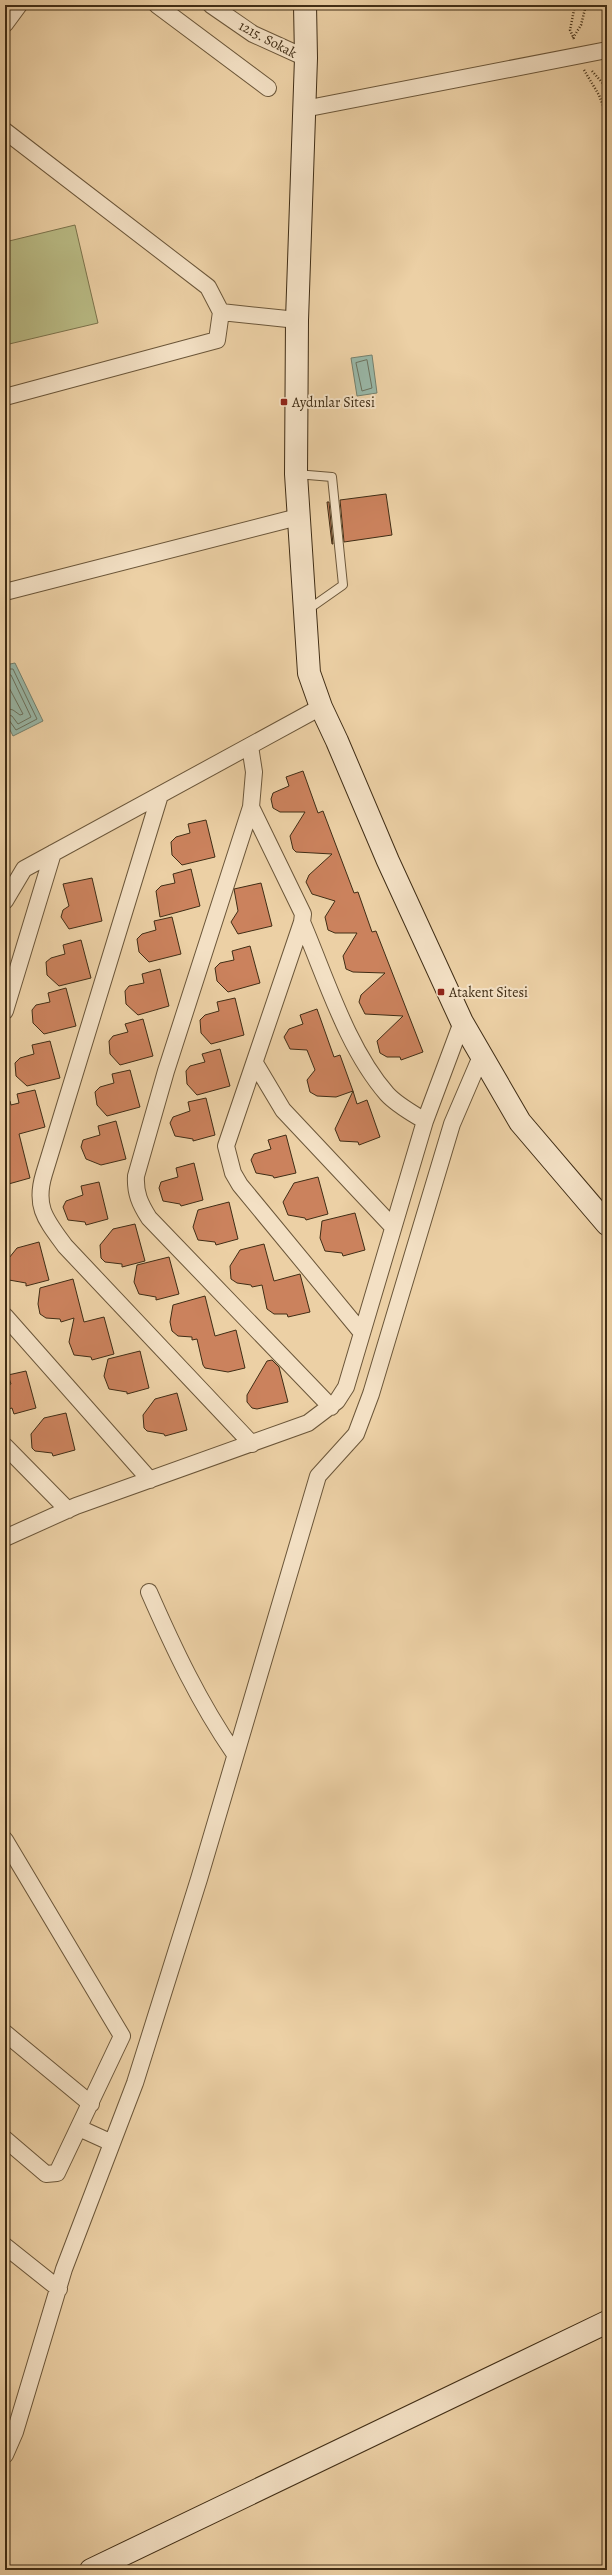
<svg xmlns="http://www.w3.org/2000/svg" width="612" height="2575" font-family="Alegreya,serif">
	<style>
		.green { fill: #b9bb85; stroke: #7c744d }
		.water { fill: #99b7a7; stroke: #75806d }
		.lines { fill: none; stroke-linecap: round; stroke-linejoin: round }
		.shore { stroke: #6c725e; stroke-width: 1 }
		.building { fill: #cb825d; stroke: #402d15 }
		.lane-casing { stroke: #6b5639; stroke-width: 10 }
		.street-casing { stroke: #6b5639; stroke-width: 18 }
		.secondary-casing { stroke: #402d15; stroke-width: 24 }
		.path { stroke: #402d15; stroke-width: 2.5; stroke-dasharray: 1 2; stroke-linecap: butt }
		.lane { stroke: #f3e0c4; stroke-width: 8 }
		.street { stroke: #f3e0c4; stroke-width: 16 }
		.secondary { stroke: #f3e0c4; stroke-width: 22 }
		.poi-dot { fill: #8f2418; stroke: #f3e0c4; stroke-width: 1.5 }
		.labels { text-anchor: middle; stroke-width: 4; stroke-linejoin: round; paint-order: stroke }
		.street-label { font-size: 14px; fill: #402d15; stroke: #f3e0c4 }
		.poi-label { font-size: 14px; fill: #402d15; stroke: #f3e0c4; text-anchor: start }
	</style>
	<rect width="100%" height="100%" fill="#ecd0a5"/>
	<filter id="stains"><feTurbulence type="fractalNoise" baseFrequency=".005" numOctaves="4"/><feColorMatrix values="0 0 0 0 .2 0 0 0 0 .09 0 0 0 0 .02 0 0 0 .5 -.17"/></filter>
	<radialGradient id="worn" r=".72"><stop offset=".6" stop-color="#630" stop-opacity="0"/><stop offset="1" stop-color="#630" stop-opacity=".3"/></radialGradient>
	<!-- green -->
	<path class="green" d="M75 225 98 323 5 345V242Z"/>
	<!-- water -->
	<path class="water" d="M372 355 377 393 357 396 351 358Z
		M15 663 43 721 13 736 5 720V665Z"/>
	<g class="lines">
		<!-- shore -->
		<path class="shore" d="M367 360 372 388 362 391 356 363Z
			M5 669H13L37 719 16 730 9 720 5 719
			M5 674 11 675 31 717 18 724 12 716 5 714
			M5 680 23 714 20 715 13 710 5 708"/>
	</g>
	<!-- building -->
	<path class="building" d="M386 494 392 535 344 542 340 500Z
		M327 502H329L333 544H332Z
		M303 771 318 813 323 811 354 893 358 892 372 932 376 931 423 1052 401 1060 400 1057H387L380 1053 377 1041 403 1016 365 1014 359 1002 361 995 385 973 353 972 346 969 343 956 357 933H335L328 930 325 917 335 901 312 894 306 882 309 875 332 854 296 852 293 849 290 836 305 812H280L273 808 271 799 273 793 289 786 286 777Z
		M206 820 215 857 182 865 172 855 171 842 176 837 190 833 188 824Z
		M191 869 200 906 160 917 156 891 161 886 175 883 173 874Z
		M92 878 102 921 69 929 61 917 63 910 69 906 63 884Z
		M261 883 272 926 238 934 231 922 238 911 234 889Z
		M172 917 181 954 149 962 139 952 137 939 142 934 156 930 154 921Z
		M81 940 91 978 59 986 47 975 46 962 51 958 65 954 63 945Z
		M250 946 260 983 228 992 217 981 215 968 220 963 234 960 232 951Z
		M160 969 169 1006 138 1015 126 1004 125 991 129 986 144 983 142 974Z
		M66 988 76 1026 44 1034 33 1023 32 1010 36 1005 50 1002 48 993Z
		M235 998 244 1035 211 1044 201 1033 200 1020 205 1015 219 1011 217 1002Z
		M317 1009 334 1057 340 1055 353 1091 336 1097 317 1096 310 1092 307 1080 315 1070 307 1050 290 1049 284 1037 289 1029 303 1024 300 1015Z
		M143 1019 153 1056 120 1065 110 1054 109 1041 113 1036 128 1032 125 1024Z
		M50 1041 60 1078 27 1086 16 1076 15 1063 20 1058 34 1054 32 1045Z
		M220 1049 230 1086 197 1095 187 1084 186 1071 190 1066 205 1062 202 1054Z
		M130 1070 140 1107 107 1116 97 1105 95 1092 100 1087 114 1083 112 1074Z
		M35 1090 45 1127 19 1134 30 1178 5 1185V1101H10L11 1105 19 1103 17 1094Z
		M353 1091 357 1104 367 1100 380 1137 359 1145 358 1142 340 1141 335 1129Z
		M206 1098 215 1135 193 1141V1139L175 1136 170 1123 173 1117 190 1111 188 1102Z
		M116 1121 126 1159 101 1165 86 1159 81 1147 83 1140 100 1135 98 1126Z
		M286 1135 296 1173 274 1178 273 1176 256 1173 251 1160 254 1154 271 1149 268 1140Z
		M194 1163 203 1200 181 1206 180 1204 163 1201 159 1188 161 1182 178 1177 176 1168Z
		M318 1177 328 1214 306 1220 305 1218 288 1215 283 1202 294 1183Z
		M99 1182 108 1219 86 1225 85 1222 68 1220 63 1207 66 1201 83 1195 81 1186Z
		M229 1202 238 1239 216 1245 215 1242 198 1240 193 1227 198 1210Z
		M355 1213 365 1250 343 1256 342 1253 325 1251 320 1238 322 1221Z
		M135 1224 145 1261 122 1267V1264L105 1262 101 1258 100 1245 113 1229Z
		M39 1242 49 1280 26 1286V1283L9 1280 5 1277V1263L17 1248Z
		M264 1244 274 1281 300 1274 310 1312 288 1317 287 1314H274L267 1309 262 1285 252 1287 251 1285 237 1283 231 1279 230 1266 240 1250Z
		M169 1257 179 1294 156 1300V1297L139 1294 134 1282 137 1265Z
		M73 1279 84 1322 104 1317 114 1354 92 1360 91 1357 74 1355 69 1342 74 1318 61 1322 60 1319 46 1318 40 1314 38 1304 40 1288Z
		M205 1296 215 1336 236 1330 245 1368 228 1372 205 1368 203 1365 197 1339 192 1340V1337L178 1336 172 1331 170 1322 173 1305Z
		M140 1351 149 1388 127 1394V1392L109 1389 104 1376 108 1359Z
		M272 1360 279 1367 288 1402 257 1409 252 1408 247 1402V1395L267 1361Z
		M26 1371 36 1408 14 1414 12 1408 5 1410V1386L11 1384 8 1375Z
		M177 1393 187 1430 165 1436 164 1434 147 1431 144 1428 143 1415 155 1399Z
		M66 1413 75 1450 53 1456 52 1453 35 1451 32 1448 31 1434 44 1418Z"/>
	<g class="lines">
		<!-- lane casing -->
		<g class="lane-casing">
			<path id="lane" d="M296 474 332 477 343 585 306 611"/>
		</g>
		<!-- street casing -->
		<g class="street-casing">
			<path id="street" d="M157 5 268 88
				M211 5 253 34 306 58
				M5 24 19 5
				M304 109 607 50
				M5 131 208 287 221 312 217 340 5 397
				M221 312 297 320
				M5 592 298 517
				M250 746 254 772 251 807 166 1071 136 1176C135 1193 140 1204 149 1218L331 1407
				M160 795 44 1174C34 1207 46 1220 65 1246L252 1444
				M251 807 303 914 302 922 226 1146 233 1173 240 1185 362 1333
				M5 901 24 869 321 707
				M302 922C326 978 347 1048 387 1094 397 1105 412 1113 425 1121
				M5 1011 53 853
				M255 1063 283 1110 393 1227
				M5 1316 150 1480
				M5 1446 68 1510
				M5 1538 76 1506 308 1423 337 1401 346 1387 425 1121 462 1022
				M149 1592C174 1649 199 1702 234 1753
				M5 1840 122 2036 57 2173 46 2174 5 2139
				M5 2033 91 2104
				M79 2128 112 2143
				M5 2246 59 2289
				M5 2455 15 2432 64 2269 135 2083 199 1879 318 1476 356 1434 371 1394 452 1124 482 1054"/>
		</g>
		<!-- secondary casing -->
		<g class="secondary-casing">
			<path id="secondary" d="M305 5 306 58 297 320 296 474 309 673 321 707 337 741 388 861 462 1022 520 1122 607 1224
				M91 2570 607 2322"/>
		</g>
		<!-- path -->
		<path class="path" d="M573 38 581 25 586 5
			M574 39 570 30 575 5
			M584 70 599 95 607 116
			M592 71 607 88"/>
		<!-- lane -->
		<use href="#lane" class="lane"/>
		<!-- street -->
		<use href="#street" class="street"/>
		<!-- secondary -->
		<use href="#secondary" class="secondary"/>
	</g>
	<!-- markers -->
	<g class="poi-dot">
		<rect x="280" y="398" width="8" height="8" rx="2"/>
		<rect x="437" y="988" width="8" height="8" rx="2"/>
	</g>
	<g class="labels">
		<!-- street labels -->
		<g class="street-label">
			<text transform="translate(268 39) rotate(28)" y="5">1215. Sokak</text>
		</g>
		<!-- poi labels -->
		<g class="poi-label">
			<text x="292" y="407">Aydınlar Sitesi</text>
			<text x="449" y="997">Atakent Sitesi</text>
		</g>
	</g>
	<!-- margin -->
	<rect width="612" height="2575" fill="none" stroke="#ecd0a5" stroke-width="20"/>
	<rect x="6" y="6" width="600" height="2563" fill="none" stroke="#402d15" stroke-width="2"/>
	<rect x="10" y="10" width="592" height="2555" fill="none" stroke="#402d15"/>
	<rect width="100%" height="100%" filter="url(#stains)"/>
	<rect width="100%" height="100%" fill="url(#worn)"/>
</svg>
